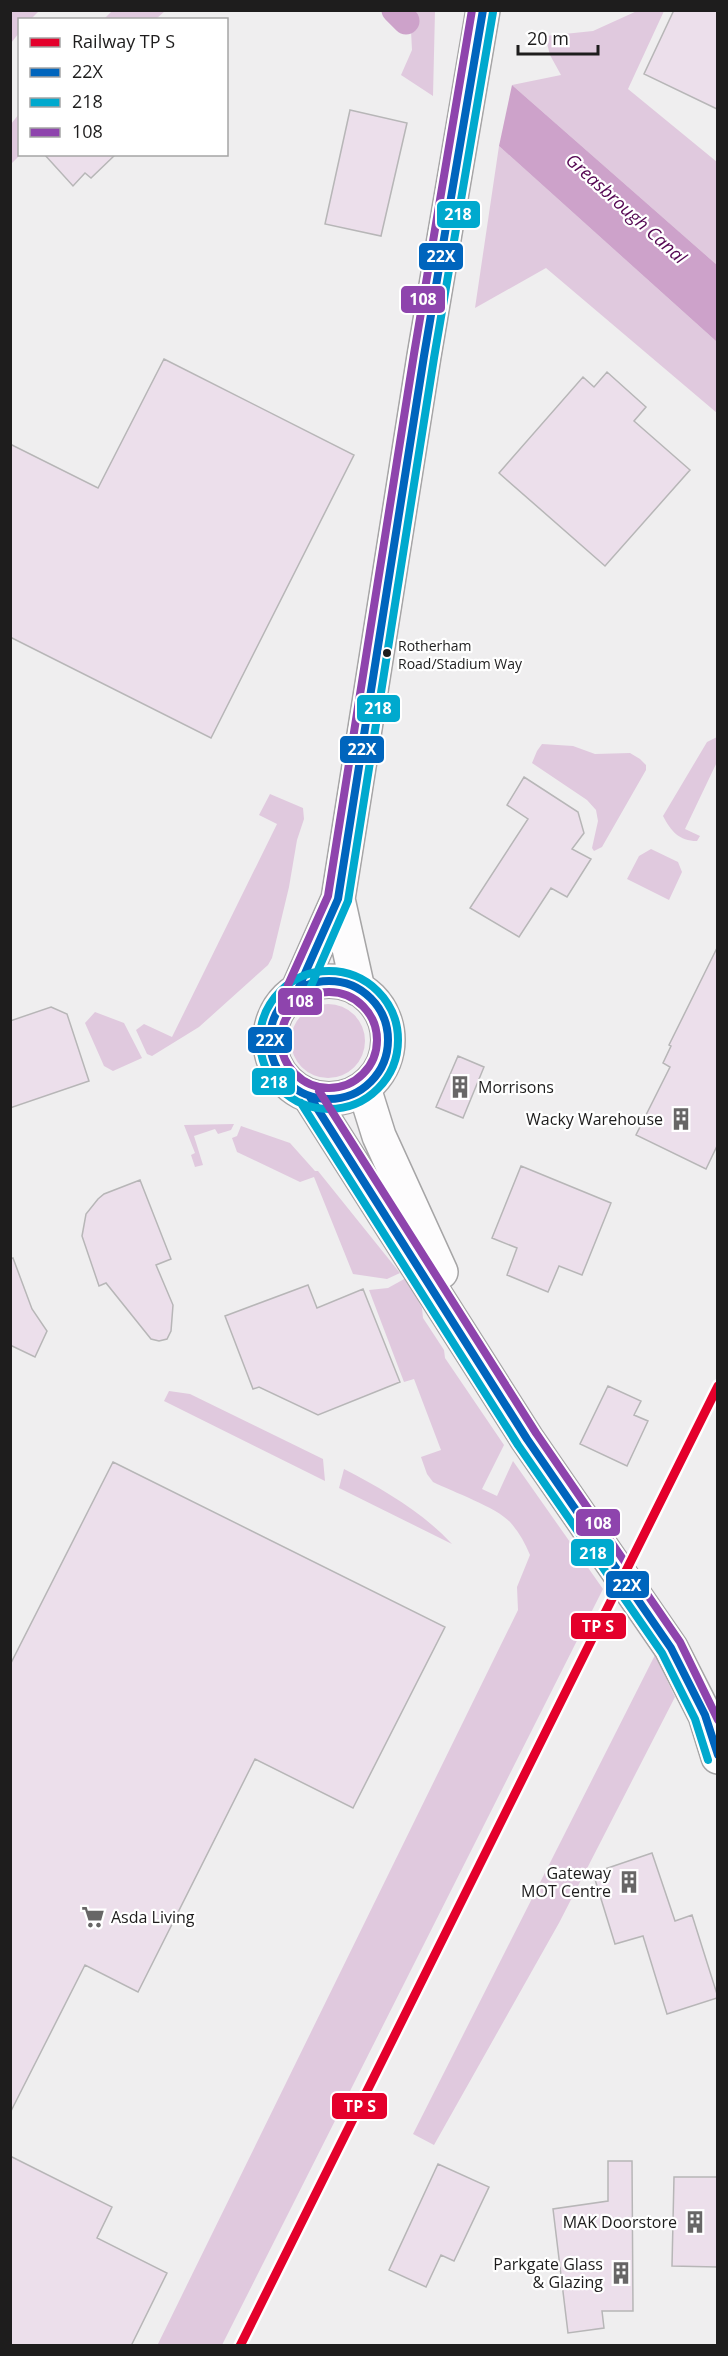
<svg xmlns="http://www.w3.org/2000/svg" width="728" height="2356" font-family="'Open Sans',sans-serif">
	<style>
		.green { fill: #e0c9de }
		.water { fill: #cda2ca }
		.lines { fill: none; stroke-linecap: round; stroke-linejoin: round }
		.canal { stroke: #cda2ca; stroke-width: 27 }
		.building { fill: #ecdfeb; stroke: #b7b6b7; stroke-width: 1.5 }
		.major-casing { stroke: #a6a5a6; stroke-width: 36 }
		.major { stroke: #fdfcfd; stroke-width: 33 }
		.bus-1-casing { stroke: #fff; stroke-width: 12 }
		.bus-2-casing { stroke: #fff; stroke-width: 12 }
		.bus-3-casing { stroke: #fff; stroke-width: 12 }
		.bus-1 { stroke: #0065bd; stroke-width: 8 }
		.bus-2 { stroke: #00a9ce; stroke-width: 8 }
		.bus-3 { stroke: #8e44ad; stroke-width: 8 }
		.rail-1-casing { stroke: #fff; stroke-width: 14 }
		.rail-1 { stroke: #e4002b; stroke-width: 9 }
		.bus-dot { fill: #1e1d1d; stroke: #fff; stroke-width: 2 }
		.labels { text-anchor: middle; stroke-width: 4.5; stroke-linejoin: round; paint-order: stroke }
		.bus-label { font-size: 14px; fill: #1e1d1d; stroke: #fff; text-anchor: start }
		.poi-label { font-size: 16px; fill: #1e1d1d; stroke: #fff; text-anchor: end }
		.water-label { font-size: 18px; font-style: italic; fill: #540652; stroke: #fff }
		.line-badge { stroke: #fff; stroke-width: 2 }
		.badge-label { font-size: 16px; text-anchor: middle; font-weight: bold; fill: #fff }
	</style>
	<rect width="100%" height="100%" fill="#efeeef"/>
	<!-- green -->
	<path class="green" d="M11 10 39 11 31 19 20 20 19 33 11 43Z
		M112 11V10L165 11 156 19H104Z
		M410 11H435L433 96 401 75 412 50Z
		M637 11H664L628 89 717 162V265L512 85 561 75 550 55 545 36 593 31Z
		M19 114 20 155 11 164V124Z
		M499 146 717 342V413L546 268 475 308Z
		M717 737V762L685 829 700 836 697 841C679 841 671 831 663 816L707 742Z
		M542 744 573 746 595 754 630 753 640 759 646 765V770L602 847 594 851 592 848 598 821 596 810 587 800 532 763 537 751Z
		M270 794 303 808 304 819 297 840 289 887 272 958 268 965 199 1027 152 1056 147 1054 136 1030 144 1024 172 1037 277 824 259 815Z
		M651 849 678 862 682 872 669 900 627 879 639 856Z
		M291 1041a37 37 0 1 1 74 0a37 37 0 1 1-74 0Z
		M95 1012 124 1023 142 1058 113 1071 104 1066 85 1023Z
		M234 1124 231 1130 218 1134 215 1129 194 1136 203 1165 195 1167 191 1155 195 1153 184 1125Z
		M241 1126 290 1143 315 1171H318L400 1273 387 1279 353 1274 314 1177 300 1182 237 1152 232 1138 237 1136Z
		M406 1278 422 1308 423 1318 444 1350 445 1358 504 1445 482 1489 497 1496 513 1461 603 1589 222 2345 157 2346 518 1610 517 1587 530 1555C525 1543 519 1532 510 1522 496 1507 453 1492 433 1482L427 1474 421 1457 441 1450 414 1379 404 1382 369 1290 388 1288Z
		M169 1391 190 1394 323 1459 325 1481 164 1401Z
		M344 1469C384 1490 421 1511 452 1544L339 1488Z
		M655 1655 675 1697 559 1923 434 2145 413 2134Z"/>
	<!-- water -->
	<path class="water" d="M512 85 717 265V342L499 146Z"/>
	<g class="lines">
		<!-- canal -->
		<path class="canal" d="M395 10 406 21"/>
	</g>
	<!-- building -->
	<path class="building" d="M674 10H717V109L644 74Z
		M350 110 407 123 381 236 325 224Z
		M44 154H116L91 178 85 173 73 186Z
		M164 359 354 455 211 738 10 637V444L98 488Z
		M607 372 646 407 634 421 690 470 605 566 499 473 583 377 594 387Z
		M524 777 578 812 584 833 572 849 591 859 567 897 551 888 519 937 470 908 528 819 507 805Z
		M717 948V1146L706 1169 636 1135 670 1067 663 1063 671 1046 669 1045Z
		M51 1007 67 1014 89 1081 10 1108V1021Z
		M458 1056 484 1067 463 1118 436 1107Z
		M521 1166 611 1203 582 1275 559 1266 548 1292 507 1275 517 1248 492 1238Z
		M140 1180 171 1259 156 1265 173 1305 171 1331 167 1339 159 1341 151 1339 106 1283 99 1286 82 1236 86 1214 98 1199 104 1194Z
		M13 1258 32 1309 47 1331 35 1357 10 1345V1259Z
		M308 1285 317 1308 363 1289 400 1382 318 1415 259 1387 253 1389 225 1316Z
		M608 1386 641 1401 634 1415 648 1421 627 1466 580 1444Z
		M113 1462 445 1627 353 1808 255 1759 138 1992 85 1965 10 2113V1665Z
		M652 1853 675 1921 692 1915 717 1994V1998L667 2014 643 1936 615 1944 593 1873Z
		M10 2156 112 2207 97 2238 167 2273 131 2346H10Z
		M608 2161H632L633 2311H602L604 2328 568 2333 553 2209 608 2201Z
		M438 2164 489 2187 454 2261 441 2255 426 2287 389 2270Z
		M674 2177H717V2267L672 2266Z"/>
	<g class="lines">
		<!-- major casing -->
		<g class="major-casing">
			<path id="major" d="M338 899 358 989
				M270 1040a59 59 0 1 1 118 0a59 59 0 1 1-118 0Z
				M298 989 338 899 424 356 483 10
				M364 1088 379 1136 441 1272
				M310 1097 527 1439 671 1648 705 1715 718 1757"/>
		</g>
		<!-- major -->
		<use href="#major" class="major"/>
		<!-- bus-1 casing -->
		<g class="bus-1-casing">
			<path id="bus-1" d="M270 1040a59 59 0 1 1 118 0a59 59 0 1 1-118 0Z
				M298 989 338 899 424 356 483 10
				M310 1097 527 1439 671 1648 705 1715 718 1755"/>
		</g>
		<!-- bus-2 casing -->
		<g class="bus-2-casing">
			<path id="bus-2" d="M260 1040a69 69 0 1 1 138 0a69 69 0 1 1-138 0Z
				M308 993 348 901 434 358 493 12
				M301 1103 518 1445 662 1653 695 1719 708 1760"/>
		</g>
		<!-- bus-3 casing -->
		<g class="bus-3-casing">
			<path id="bus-3" d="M288 985 328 896 414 354 472 10
				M281 1040a48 48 0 1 1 96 0a48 48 0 1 1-96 0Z
				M319 1091 536 1433 680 1642 718 1720"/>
		</g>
		<!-- bus-1 -->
		<use href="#bus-1" class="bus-1"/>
		<!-- bus-2 -->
		<use href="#bus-2" class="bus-2"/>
		<!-- bus-3 -->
		<use href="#bus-3" class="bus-3"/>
		<!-- rail-1 casing -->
		<g class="rail-1-casing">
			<path id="rail-1" d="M240 2346 718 1386"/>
		</g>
		<!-- rail-1 -->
		<use href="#rail-1" class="rail-1"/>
	</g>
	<!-- icons -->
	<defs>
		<g id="building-bare" transform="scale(1.8)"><path d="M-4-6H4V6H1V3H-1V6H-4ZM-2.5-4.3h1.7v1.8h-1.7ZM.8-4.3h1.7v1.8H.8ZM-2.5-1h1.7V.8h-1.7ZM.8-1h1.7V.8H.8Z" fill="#676666" stroke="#fff" stroke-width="2.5" paint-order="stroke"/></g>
		<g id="supermarket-bare" transform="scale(1.8)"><path d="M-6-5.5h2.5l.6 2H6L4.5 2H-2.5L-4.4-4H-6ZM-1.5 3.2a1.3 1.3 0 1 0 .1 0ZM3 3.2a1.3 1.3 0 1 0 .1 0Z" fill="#676666" stroke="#fff" stroke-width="2.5" paint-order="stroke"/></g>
	</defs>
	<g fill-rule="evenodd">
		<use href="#building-bare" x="460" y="1087"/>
		<use href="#building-bare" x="681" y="1119"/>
		<use href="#building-bare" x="629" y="1882"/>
		<use href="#supermarket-bare" x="93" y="1917"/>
		<use href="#building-bare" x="695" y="2222"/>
		<use href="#building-bare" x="621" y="2273"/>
	</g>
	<!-- markers -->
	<circle class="bus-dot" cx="387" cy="653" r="5"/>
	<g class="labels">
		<!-- bus labels -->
		<g class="bus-label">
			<text x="398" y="651">Rotherham<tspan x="398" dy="18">Road/Stadium Way</tspan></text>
		</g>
		<!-- poi labels -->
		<g class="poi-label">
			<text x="478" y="1093" text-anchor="start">Morrisons</text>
			<text x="663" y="1125">Wacky Warehouse</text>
			<text x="611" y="1879">Gateway<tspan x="611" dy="18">MOT Centre</tspan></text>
			<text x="111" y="1923" text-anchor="start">Asda Living</text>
			<text x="677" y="2228">MAK Doorstore</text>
			<text x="603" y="2270">Parkgate Glass<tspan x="603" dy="18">&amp; Glazing</tspan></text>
		</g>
		<!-- water labels -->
		<g class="water-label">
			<text transform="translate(626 209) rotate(42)" y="6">Greasbrough Canal</text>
		</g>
	</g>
	<g class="line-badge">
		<rect x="436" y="200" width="45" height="29" rx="6" fill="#00a9ce"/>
		<rect x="418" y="242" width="46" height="29" rx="6" fill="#0065bd"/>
		<rect x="400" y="285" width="46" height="29" rx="6" fill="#8e44ad"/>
		<rect x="356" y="694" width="45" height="29" rx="6" fill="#00a9ce"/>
		<rect x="339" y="735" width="46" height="29" rx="6" fill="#0065bd"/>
		<rect x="277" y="987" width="46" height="29" rx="6" fill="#8e44ad"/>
		<rect x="247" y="1026" width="46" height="28" rx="6" fill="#0065bd"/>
		<rect x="251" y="1067" width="45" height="29" rx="6" fill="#00a9ce"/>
		<rect x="575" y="1508" width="46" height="29" rx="6" fill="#8e44ad"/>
		<rect x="570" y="1538" width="45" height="29" rx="6" fill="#00a9ce"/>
		<rect x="605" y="1570" width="45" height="29" rx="6" fill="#0065bd"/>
		<rect x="570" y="1612" width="57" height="28" rx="6" fill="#e4002b"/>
		<rect x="331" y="2092" width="57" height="28" rx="6" fill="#e4002b"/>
	</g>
	<g class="badge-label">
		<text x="458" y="220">218</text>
		<text x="441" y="262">22X</text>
		<text x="423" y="305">108</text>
		<text x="378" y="714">218</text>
		<text x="362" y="755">22X</text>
		<text x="300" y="1007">108</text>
		<text x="270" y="1046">22X</text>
		<text x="274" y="1088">218</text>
		<text x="598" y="1529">108</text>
		<text x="593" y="1559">218</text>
		<text x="627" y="1591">22X</text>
		<text x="598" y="1632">TP S</text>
		<text x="360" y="2112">TP S</text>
	</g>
	<!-- border -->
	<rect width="728" height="2356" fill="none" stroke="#1e1d1d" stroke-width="24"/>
	<!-- legend -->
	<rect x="18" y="18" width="210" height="138" fill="#ffffff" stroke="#a5a5a5" stroke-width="1.5"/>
	<rect x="30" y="38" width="30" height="9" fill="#e4002b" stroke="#a5a5a5" stroke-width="1.5"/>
	<text x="72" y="48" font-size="18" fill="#1e1d1d">Railway TP S</text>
	<rect x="30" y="68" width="30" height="9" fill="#0065bd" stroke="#a5a5a5" stroke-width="1.5"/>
	<text x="72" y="78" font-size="18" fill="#1e1d1d">22X</text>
	<rect x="30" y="98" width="30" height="9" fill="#00a9ce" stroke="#a5a5a5" stroke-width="1.5"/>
	<text x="72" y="108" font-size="18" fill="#1e1d1d">218</text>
	<rect x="30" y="128" width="30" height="9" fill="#8e44ad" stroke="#a5a5a5" stroke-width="1.5"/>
	<text x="72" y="138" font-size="18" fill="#1e1d1d">108</text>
	<!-- scale -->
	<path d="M518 45v9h80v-9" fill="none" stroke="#1e1d1d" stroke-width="3"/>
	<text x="527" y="45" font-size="18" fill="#1e1d1d" stroke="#ffffff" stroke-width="4.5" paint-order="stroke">20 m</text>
</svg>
